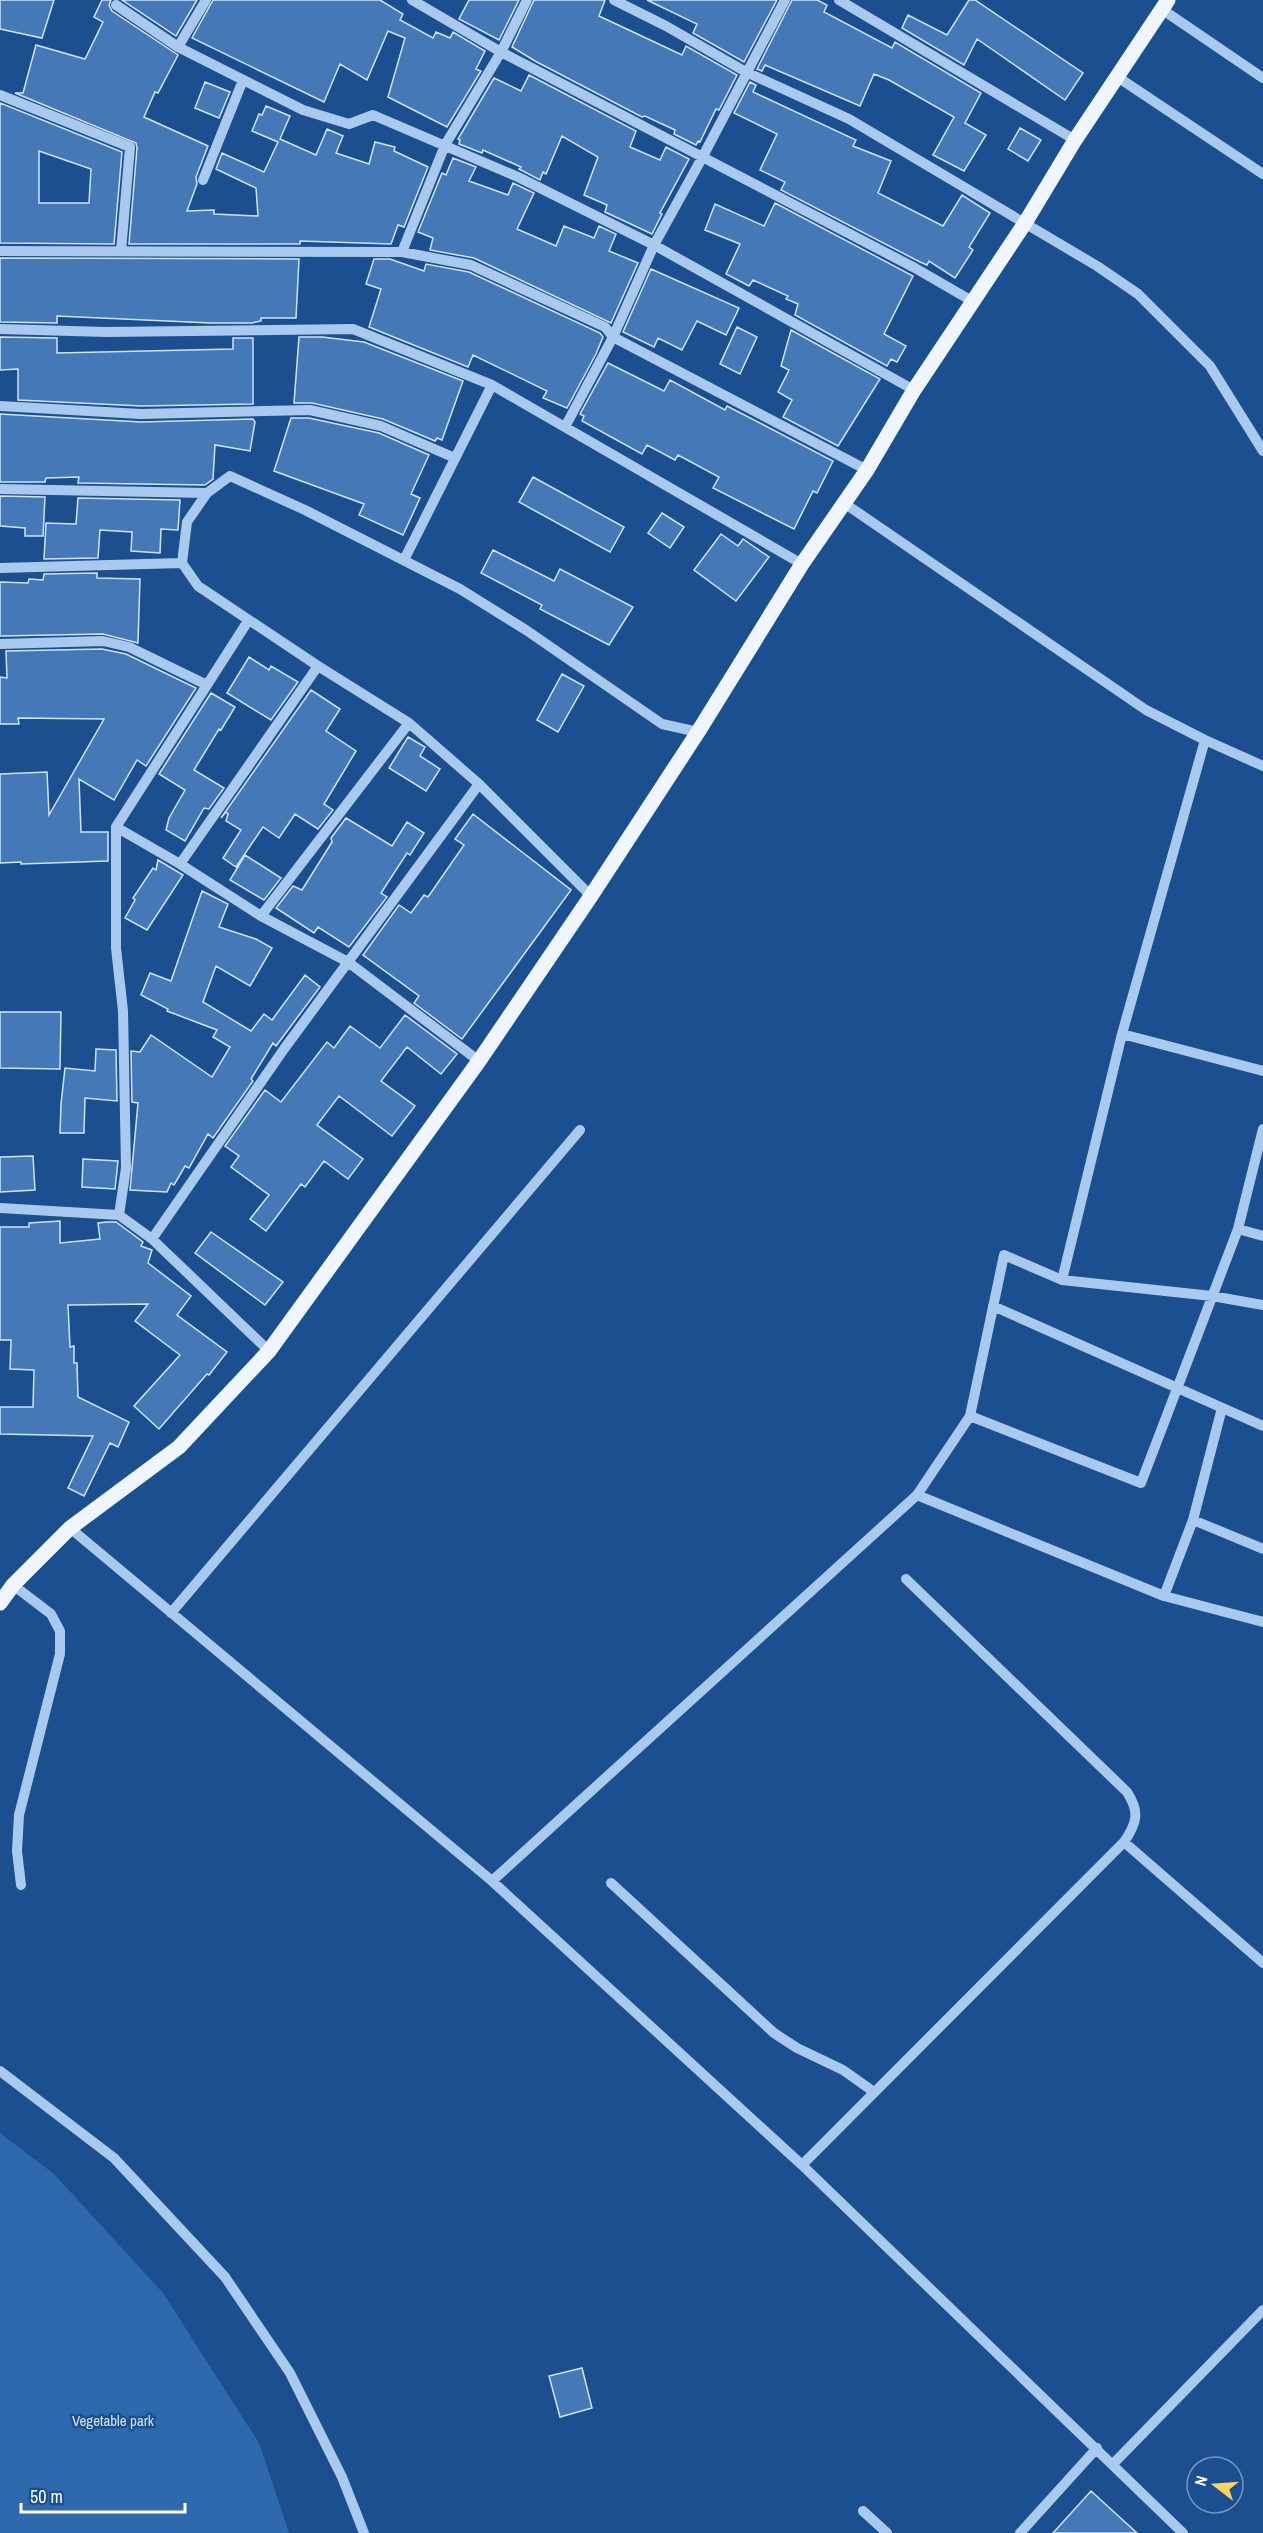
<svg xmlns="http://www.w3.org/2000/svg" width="1263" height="2533" font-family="'Archivo Narrow',sans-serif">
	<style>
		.green { fill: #2e69ad }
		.building { fill: #4478b7; stroke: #cfe3fa; stroke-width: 1.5; fill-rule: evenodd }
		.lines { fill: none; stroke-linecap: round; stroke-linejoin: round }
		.minor { stroke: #a9c9ee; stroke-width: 10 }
		.major { stroke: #f0f6ff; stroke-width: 15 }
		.labels { text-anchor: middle; stroke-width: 5; stroke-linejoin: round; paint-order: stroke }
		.park-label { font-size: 15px; fill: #cfe3fa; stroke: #1b4f8f }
	</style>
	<rect width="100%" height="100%" fill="#1b4f8f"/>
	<!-- green -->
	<path class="green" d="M0 2133 54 2174 163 2293 259 2443 289 2533H0Z"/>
	<!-- building -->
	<path class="building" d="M0 0H54L42 38 0 29Z
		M102 0H111L109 5 112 11 178 55 158 93 155 92 144 117 208 146 196 177 197 184 187 211 214 210V214L258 216 256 188 216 169 222 153 264 172 278 142 252 131 259 114 262 115 266 106 290 116 280 139 316 155 327 129 343 136 336 153 369 164 375 142 395 147 394 151 428 167 404 227 398 225 391 244 300 241V244H129L137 148 136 143 15 93H23L36 45 85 59 103 22 94 17Z
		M122 0H197L176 36Z
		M213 0H380L403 14 400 20 433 38 436 32 450 38 453 32 485 51 476 69 481 71 447 127 388 97 405 38 388 31 367 80 340 64 324 102 192 38Z
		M469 0H519L499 40 459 19Z
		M534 0H605L599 16 682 55 686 46 737 75 719 110 716 109 700 142 698 141 696 145 674 134 675 130 645 116 642 117 535 61 512 47Z
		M647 0H777L744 62 693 33 697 24Z
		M792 0H817L827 5 824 12 892 48 895 42 981 93 965 123 986 135 964 171 933 155 954 117 889 80 874 74 860 106 765 65 762 71 757 69Z
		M969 0H975L1083 73 1065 100 977 39 964 65 902 28 908 15 947 35Z
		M529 75 636 131 630 147 660 160 666 147 689 159 660 213 662 214 652 234 605 212 607 205 584 195 598 157 562 136 546 174 543 172 540 180 519 169 521 167 483 150 482 153 459 144 460 140 458 139 494 78 521 91Z
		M205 82 230 92 219 118 195 108Z
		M750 82 756 85 753 92 856 140 853 146 891 161 878 193 943 226 962 195 990 213 969 247 973 250 955 278 929 261 927 265 920 262 781 190 785 182 760 170 777 134 734 113Z
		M0 103 122 152 114 244 0 243ZM39 151 91 169 89 203H39Z
		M1020 128 1041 140 1028 161 1008 149Z
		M453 158 476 167 469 181 508 195 513 183 534 193 517 229 556 246 564 226 594 238 599 226 616 234 609 251 638 263 611 323 474 258 430 250 433 238 418 232 442 173 446 175Z
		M775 203 913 276 884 334 906 346 897 362 891 359 887 366 795 315 798 304 786 299 788 296 753 280 749 286 726 274 740 244 705 230 715 204 764 226Z
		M0 258 299 259 296 318H261V321L252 323H211L57 316V323L0 322Z
		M374 259H390L424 271 426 264 469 272 600 333 603 337 596 354 567 408 543 398 547 391 473 355 468 367 369 327 381 289 366 284Z
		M651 269 739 308 726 335 697 321 682 350 658 338 654 347 623 332Z
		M737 327 757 337 740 374 720 364Z
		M791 330 880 379 838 446 783 417 792 400 778 392 789 370 781 366Z
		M0 337 57 338V353L233 349V338H253V404L141 406 18 400V369L0 370Z
		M299 337H322L364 342 463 381 442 440 437 438 435 441 383 419 312 403H294Z
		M608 363 664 391 670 380 725 410 727 406 833 461 817 493 813 491 794 529 713 488 719 477 678 455 675 460 647 445 642 454 582 421 584 416 580 414Z
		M0 414 141 422 253 419 255 422 250 451 215 445 213 479 205 485 78 483 79 477 46 478 45 482H0Z
		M291 418H309L379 433 429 455 411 494 420 498 403 535 359 515 364 504 274 471Z
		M533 477 624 527 610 552 519 502Z
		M0 496 45 497 43 536H25V528L0 526Z
		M78 498 180 500 178 530 161 529 160 553 131 551 132 532 100 530 98 558 44 559 46 523 76 524Z
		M662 513 684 527 670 548 648 533Z
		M721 534 738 546 743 539 769 557 736 601 694 570Z
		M493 550 554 581 560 569 633 607 609 645 540 609 542 605 481 573Z
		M97 573V578L140 579 138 643 103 634 0 636V582L28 583 29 579 43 580 44 574Z
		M102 649 126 654 196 688 146 766 137 760 114 800 79 779 81 832H108V861L21 864V862L0 863V774L47 772 49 815 104 719 18 718 19 724H0V677L7 678 6 651Z
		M249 657 269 670 271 666 298 682 271 720 227 693Z
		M562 674 584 686 558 732 537 720Z
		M311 690 340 709 326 731 356 751 324 804 333 810 318 829 295 814 279 838 263 827 236 867 223 858 241 830 226 821 228 814 226 812 221 818Z
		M211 693 235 707 221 730 219 729 194 770 224 788 209 809 204 808 185 841 166 830 169 818 185 790 159 774Z
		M408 737 425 747 420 756 440 769 426 791 389 768Z
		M473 814 571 890 462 1039 414 1003 419 996 363 955 399 905 411 913 424 895 428 897 464 845 455 839Z
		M346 818 392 846 407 822 424 833 410 855 407 853 381 893 387 897 349 947 318 927 314 933 276 908 293 886 302 890 332 842 331 838Z
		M245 855 281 878 264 900 230 880Z
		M158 860 183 875 147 930 125 918 135 900 133 898 153 868 156 870Z
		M202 891 228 904 219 927 256 939 272 948 250 986 216 966 203 1002 251 1031 264 1014 272 1020 305 975 320 987 276 1046 273 1043 251 1079 253 1081 213 1138 208 1134 189 1168 185 1166 174 1185 171 1183 167 1192 130 1190 138 1103 132 1102 131 1051 140 1052 151 1035 212 1077 230 1047 213 1037 217 1030 167 1011 168 1009 141 995 150 973 171 981Z
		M0 1012H61L60 1069 0 1068Z
		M405 1015 457 1054 441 1074 407 1047 381 1081 415 1106 392 1136 339 1096 317 1125 363 1159 348 1179 324 1161 305 1187 301 1184 266 1231 250 1219 269 1195 231 1167 239 1156 225 1146 265 1090 281 1102 327 1042 334 1048 350 1026 380 1048Z
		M96 1049 116 1050 117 1101 85 1098 84 1133H60L61 1104 65 1068 95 1071Z
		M33 1156 35 1190 0 1192V1157Z
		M83 1159 118 1161 115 1189 82 1187Z
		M60 1221V1243L100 1239 98 1223 107 1222H116L143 1242 141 1246 152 1250 148 1263 191 1296 177 1315 227 1352 209 1375 207 1374 159 1429 134 1406 180 1355 135 1321 148 1304 68 1305 70 1347 74 1346V1363H77L78 1397 129 1422 118 1447 110 1443 84 1496 68 1488 93 1436 0 1434V1407H33L34 1370 10 1369 11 1340H0V1227H29V1223Z
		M211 1232 283 1282 265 1305 195 1253Z
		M582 2368 592 2408 560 2417 549 2376Z
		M1091 2491 1137 2533H1053Z"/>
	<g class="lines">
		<!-- minor -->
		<path class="minor" d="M412 0 501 52 915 268 972 301
			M614 0 666 26 746 72 849 119 1097 266 1138 294 1210 366 1263 451
			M839 0 1075 140
			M116 5 178 47 303 110 349 124 373 115 518 177 654 245 914 390
			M1163 10 1263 78
			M178 47 206 0
			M1119 78 1263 174
			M0 95 130 147 121 251
			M203 180 243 80
			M0 251 402 252 471 265 605 327 613 337 867 470
			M402 252 445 145 501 52 527 0
			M0 329 106 332 353 329 492 385 802 564
			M0 406 141 414 310 410 381 426 455 458
			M565 427 613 337 654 245 702 158 785 0
			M0 489 207 493
			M844 503 1146 710 1205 740 1263 766
			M404 560 492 385
			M0 568 182 563
			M0 644 103 641 129 647 207 685
			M479 784 409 723 318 666 198 586 182 563 187 522 207 493 230 476 305 510 460 589 526 630 662 724 698 732
			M116 827 248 621
			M180 864 318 666
			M261 916 409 723
			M1122 1034 1263 1071
			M0 1208 119 1215 152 1239 269 1351
			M119 1215 126 1168 123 1011 116 948V827L180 864 261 916 348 962 479 1061
			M1238 1229 1263 1236
			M152 1239 284 1049 479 784 591 896
			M1062 1280 1212 1296 1263 1305
			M993 1306 1263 1426
			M970 1416 1141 1483 1238 1229 1263 1129
			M917 1495 1164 1596 1263 1622
			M1193 1520 1263 1549
			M70 1528 492 1881 802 2165 1183 2533
			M13 1585 51 1614 60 1631V1654L19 1815 17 1851 21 1885
			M1164 1596 1193 1520 1222 1408
			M171 1613 580 1130
			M1124 1842 1263 1963
			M492 1881 917 1495 970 1416 1004 1255 1062 1280 1122 1034 1205 740
			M611 1883 774 2033 797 2048 843 2070 874 2092
			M0 2071 114 2158 225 2277 290 2373 342 2477 364 2533
			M802 2165 1124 1842C1137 1823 1140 1812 1127 1792L906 1579
			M1113 2464 1263 2310
			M863 2511 887 2533
			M1020 2533 1097 2448"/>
		<!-- major -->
		<path class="major" d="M0 1603 13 1585 70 1528 179 1447 269 1351 479 1061 591 896 698 732 802 564 867 470 914 390 1025 223 1075 140 1168 0"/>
	</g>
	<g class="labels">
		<!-- park labels -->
		<g class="park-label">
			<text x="113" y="2426">Vegetable park</text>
		</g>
	</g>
	<!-- north arrow -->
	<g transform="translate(1215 2485) rotate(287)"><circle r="28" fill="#1b4f8f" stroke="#7695bc" stroke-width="1.5"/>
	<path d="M0-4.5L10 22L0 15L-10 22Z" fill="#ffd166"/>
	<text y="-9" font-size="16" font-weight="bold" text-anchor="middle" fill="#ffffff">N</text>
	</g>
	<!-- scale -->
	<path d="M21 2503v9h164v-9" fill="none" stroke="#ffffff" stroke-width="3"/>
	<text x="30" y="2503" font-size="18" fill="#ffffff" stroke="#1b4f8f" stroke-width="4.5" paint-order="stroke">50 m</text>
</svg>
